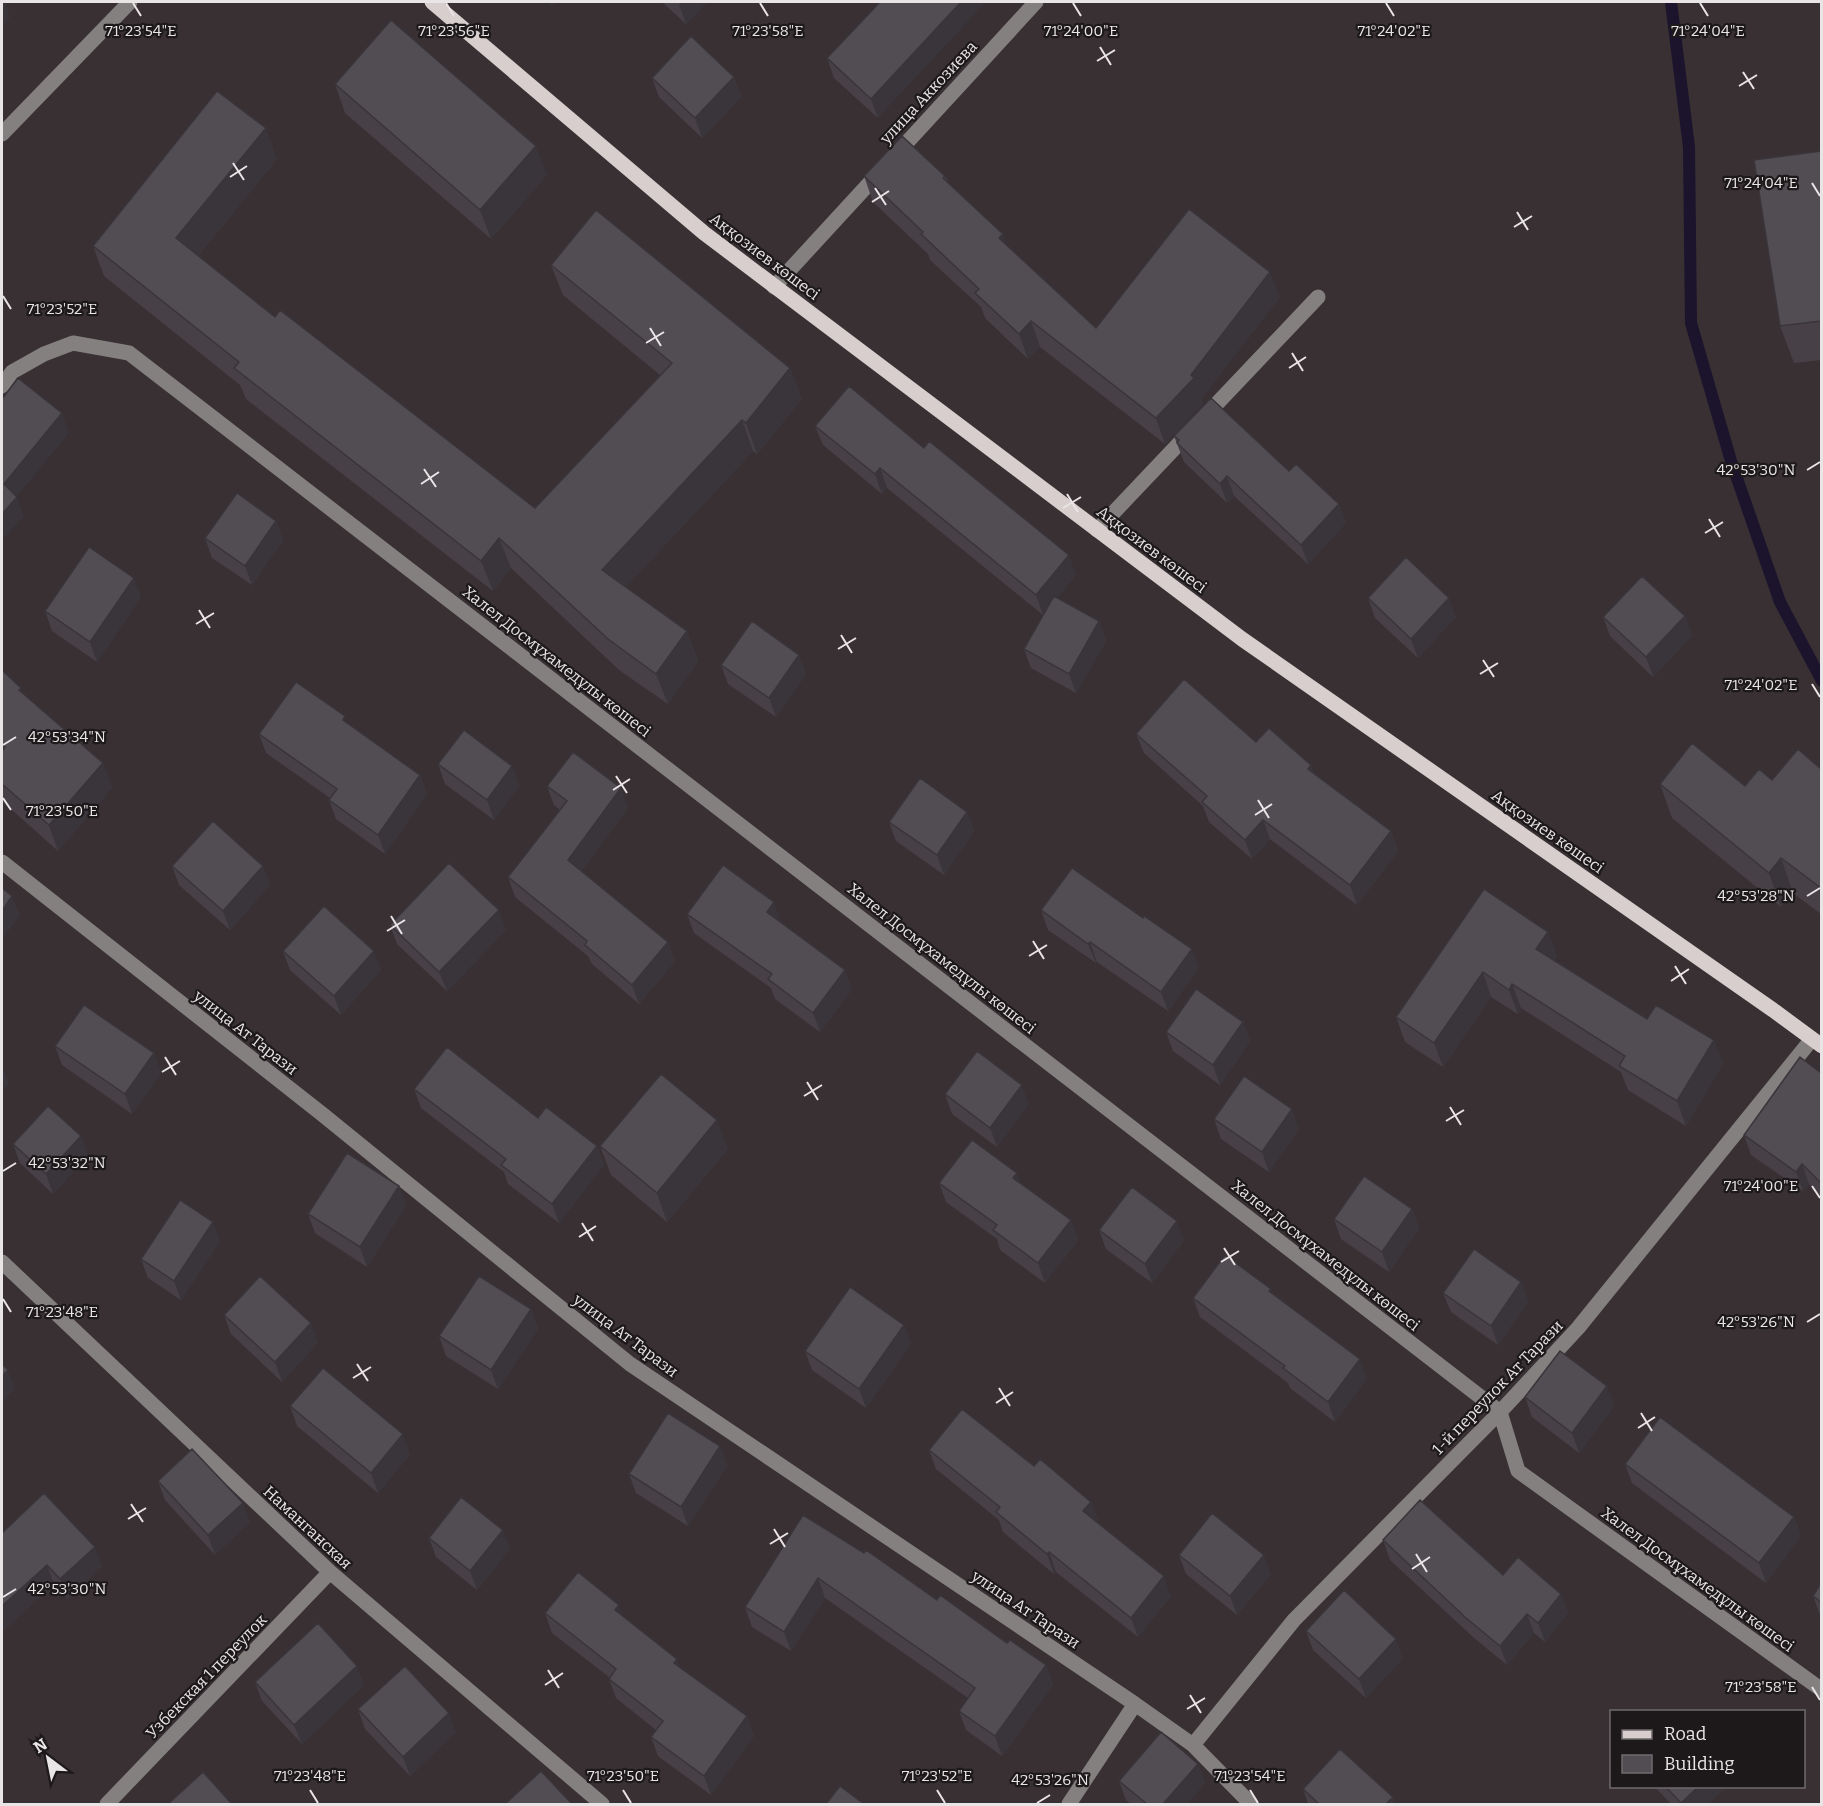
<svg xmlns="http://www.w3.org/2000/svg" width="1823" height="1806" font-family="Bitter,serif">
	<style>
		.lines { fill: none; stroke-linecap: round; stroke-linejoin: round }
		.stream { stroke: #1b142c; stroke-width: 12 }
		.minor { stroke: #858080; stroke-width: 15 }
		.major { stroke: #d7cecd; stroke-width: 15 }
		.wall { fill: #474147 }
		.shaded-wall { fill: #39353a }
		.building { fill: #524c53; stroke: #39353a; stroke-width: 1.5 }
		.ticks { fill: none; stroke: #e9e4e6; stroke-width: 2 }
		.labels { text-anchor: middle; stroke-width: 4.5; stroke-linejoin: round; paint-order: stroke }
		.street-label { font-size: 16px; fill: #e9e4e6; stroke: #1d191b }
		.ticks-label { font-size: 15px; text-anchor: middle; fill: #e9e4e6; stroke: #1d191b; stroke-width: 4.5; stroke-linejoin: round; paint-order: stroke }
	</style>
	<rect width="100%" height="100%" fill="#383033"/>
	<g class="lines">
		<!-- stream -->
		<path class="stream" d="M1671 2 1689 147 1691 323 1731 461 1780 602 1822 681"/>
		<!-- minor -->
		<path class="minor" d="M2 134 130 2
			M774 287 1036 2
			M2 386 12 372 44 354 73 343 129 353 1500 1412 1518 1471 1822 1690
			M1097 530 1318 297
			M2 862 322 1114 630 1364 1135 1704 1193 1745 1251 1804
			M2 1262 330 1572 602 1804
			M1193 1745 1294 1620 1500 1412 1578 1328 1812 1039
			M107 1804 330 1572
			M1069 1804 1135 1704"/>
		<!-- major -->
		<path class="major" d="M432 2 704 233 1242 639 1773 1010 1822 1046"/>
	</g>
	<!-- wall -->
	<path class="wall" d="M662 2H707L686 24Z
		M880 2 878 118 834 78 827 58Z
		M734 77 741 97 702 138 659 97 652 78Z
		M335 84 547 175 491 239 345 113Z
		M1821 151V360L1794 363 1780 326Z
		M277 159 198 256 275 317 535 508 660 375 563 295 551 265 790 368 802 399 757 454 753 451 626 587 687 631 698 661 668 704 619 670 511 568 493 591 246 399 240 385 104 276 93 246Z
		M864 176H945L948 182 1007 245 1096 328 1280 297 1201 399 1203 404 1165 444 1040 347 1028 359 985 318 981 307 930 260 928 254 873 202Z
		M815 426 1076 575 1057 598 1099 621 1106 641 1076 693 1031 668 1024 649 1045 613 1043 615 887 488 882 494 823 445Z
		M1174 436 1289 471 1339 504 1346 523 1308 564 1234 496 1227 503 1184 462Z
		M276 521 283 540 252 585 212 558 205 538Z
		M141 597 97 662 52 631 45 611Z
		M1368 598 1456 617 1418 658 1375 618Z
		M1685 616 1692 636 1653 677 1610 636 1603 617Z
		M799 655 806 674 776 717 728 684 721 665Z
		M2 670 23 694 103 763 112 788 58 851 2 801Z
		M348 724 420 775 427 794 385 854 336 819 329 800 330 798 266 753 259 734Z
		M1136 734 1256 742 1311 765 1314 774 1391 831 1398 851 1357 905 1270 839 1252 859 1209 822 1203 806 1144 753Z
		M438 764 512 766 519 786 494 820 445 784Z
		M1821 769V914L1793 893 1781 907 1672 818 1660 784 1745 786Z
		M547 786 628 808 581 871 668 942 675 961 639 1004 592 964 588 956 515 897 508 877 560 810 554 805Z
		M967 812 974 831 944 875 896 841 889 822Z
		M172 866H263L270 885 230 930 179 885Z
		M1041 910 1199 968 1168 1011 1097 962 1096 963 1048 930Z
		M687 914 781 921V922L852 989 820 1032 775 999 771 988 694 933Z
		M390 925 506 930 447 991 397 944Z
		M1548 932 1557 957 1554 960 1647 1019 1714 1040 1723 1064 1686 1126 1628 1090 1621 1072 1521 1008 1518 1014 1491 997 1443 1067 1405 1042 1396 1017Z
		M283 951 381 970 341 1015 290 970Z
		M1243 1022 1250 1041 1220 1085 1173 1051 1166 1032Z
		M55 1046 154 1053 161 1073 132 1114 62 1065Z
		M1821 1073V1196L1809 1184 1803 1191 1751 1155 1744 1135Z
		M414 1089 538 1118 597 1146 604 1165 559 1223 508 1184 504 1172 421 1108Z
		M945 1094 1029 1104 997 1147 952 1114Z
		M1214 1119 1299 1129 1269 1172 1221 1139Z
		M13 1144 88 1155 53 1194 20 1163Z
		M600 1146 728 1149 667 1222 611 1175Z
		M939 1183H1021L1071 1220 1078 1240 1045 1283 1000 1250 997 1239 946 1202Z
		M406 1205 367 1267 315 1233 308 1214Z
		M1412 1209 1419 1228 1389 1272 1341 1239 1334 1219Z
		M1099 1230 1184 1240 1152 1283 1106 1249Z
		M220 1241 181 1300 148 1278 141 1259Z
		M1521 1282 1528 1302 1498 1345 1451 1312 1443 1293Z
		M1273 1294 1367 1379 1335 1422 1290 1388 1288 1383 1200 1317 1193 1298Z
		M531 1309 538 1329 498 1389 446 1356 439 1336Z
		M224 1315 318 1342 282 1382 231 1334Z
		M904 1325 911 1344 866 1408 812 1370 805 1351Z
		M1607 1386 1614 1406 1579 1453 1532 1417 1525 1397Z
		M290 1406 410 1454 378 1493 297 1426Z
		M720 1446 727 1466 688 1526 636 1493 629 1474Z
		M929 1450 1034 1466 1091 1502 1098 1521 1096 1522 1171 1596 1138 1637 1056 1572 1054 1574 1003 1532 999 1520 936 1469Z
		M1625 1464 1794 1517 1801 1536 1766 1583 1632 1483Z
		M158 1481 250 1522 215 1555 165 1500Z
		M803 1515 937 1600 1046 1665 1053 1685 1002 1756 966 1730 959 1711 968 1698 825 1598 791 1651 752 1627 745 1607Z
		M2 1533 102 1566 68 1599 54 1584 2 1632Z
		M429 1538 510 1549 477 1590 436 1557Z
		M1383 1540 1503 1575 1561 1594 1568 1613 1545 1642 1534 1633 1507 1665 1473 1637 1390 1560Z
		M1179 1555 1271 1574 1237 1615 1186 1574Z
		M1821 1583V1616L1820 1615 1813 1596Z
		M545 1613 623 1617 677 1659 679 1667 747 1716 754 1736 711 1795 658 1756 651 1737 656 1730 616 1698 609 1679V1677L552 1633Z
		M1306 1631 1403 1658 1366 1698 1313 1650Z
		M255 1682 364 1685 302 1744 262 1701Z
		M358 1709 456 1732 410 1776 365 1729Z
		M1198 1764 1205 1783 1187 1804H1131L1126 1800 1119 1781Z
		M1654 1786H1727L1708 1804H1671Z
		M1303 1789 1393 1797 1395 1804H1308Z"/>
	<!-- shaded-wall -->
	<path class="shaded-wall" d="M2 2H5L10 17 2 26Z
		M549 2H556L551 7Z
		M682 2H707L686 24 679 5Z
		M961 2H986L878 118 871 99Z
		M734 77 741 97 702 138 695 118Z
		M266 128 277 159 187 269 176 238Z
		M536 146 547 175 491 239 480 210Z
		M1003 234 1012 259 999 238Z
		M1270 272 1280 297 1201 399 1203 404 1165 444 1156 418Z
		M1031 321 1040 347 1028 359 1019 334Z
		M790 368 802 399 757 454 746 423Z
		M62 413 69 433 11 504 4 484Z
		M742 420 753 451 613 601 602 570Z
		M880 468 887 488 882 494 875 474Z
		M1227 476 1234 496 1227 503 1220 484Z
		M17 497 24 517 2 540V514Z
		M1339 504 1346 523 1308 564 1301 545Z
		M276 521 283 540 252 585 245 566Z
		M499 538 511 568 493 591 481 561Z
		M1069 555 1076 575 1043 615 1036 595Z
		M134 578 141 597 97 662 90 642Z
		M1449 598 1456 617 1418 658 1411 639Z
		M1685 616 1692 636 1653 677 1646 657Z
		M1099 621 1106 641 1076 693 1069 674Z
		M687 631 698 661 668 704 656 674Z
		M799 655 806 674 776 717 769 698Z
		M103 763 112 788 58 851 49 825Z
		M1311 765 1318 785 1308 769Z
		M512 766 519 786 494 820 487 800Z
		M420 775 427 794 385 854 378 835Z
		M621 788 628 808 575 879 568 860Z
		M967 812 974 831 944 875 937 855Z
		M1263 820 1270 839 1252 859 1245 840Z
		M1391 831 1398 851 1357 905 1350 885Z
		M1781 858 1793 893 1781 907 1769 873Z
		M263 866 270 885 230 930 223 911Z
		M12 896 20 915 2 940V911Z
		M774 902 781 921 774 931 767 912Z
		M499 910 506 930 447 991 439 972Z
		M1548 932 1557 957 1545 974 1536 949Z
		M668 942 675 961 639 1004 632 985Z
		M1090 942 1097 962 1096 963 1088 944Z
		M1192 949 1199 968 1168 1011 1161 992Z
		M374 951 381 970 341 1015 334 996Z
		M845 970 852 989 820 1032 813 1013Z
		M1483 972 1491 997 1443 1067 1434 1043Z
		M1512 984 1521 1008 1518 1014 1509 990Z
		M1243 1022 1250 1041 1220 1085 1213 1065Z
		M1714 1040 1723 1064 1686 1126 1677 1101Z
		M154 1053 161 1073 132 1114 125 1094Z
		M2 1064 9 1084 2 1092Z
		M1022 1085 1029 1104 997 1147 990 1128Z
		M1292 1109 1299 1129 1269 1172 1262 1152Z
		M717 1120 728 1149 667 1222 657 1193Z
		M81 1136 88 1155 53 1194 46 1174Z
		M597 1146 604 1165 559 1223 552 1204Z
		M1802 1164 1809 1184 1803 1191 1796 1172Z
		M1017 1173 1024 1192 1013 1178Z
		M399 1186 406 1205 367 1267 360 1247Z
		M1412 1209 1419 1228 1389 1272 1382 1252Z
		M1071 1220 1078 1240 1045 1283 1038 1263Z
		M1177 1221 1184 1240 1152 1283 1145 1264Z
		M213 1222 220 1241 181 1300 174 1281Z
		M1521 1282 1528 1302 1498 1345 1491 1326Z
		M531 1309 538 1329 498 1389 491 1370Z
		M311 1323 318 1342 282 1382 275 1362Z
		M904 1325 911 1344 866 1408 859 1389Z
		M1360 1359 1367 1379 1335 1422 1328 1402Z
		M8 1370 15 1389 2 1403V1376Z
		M1607 1386 1614 1406 1579 1453 1572 1433Z
		M403 1434 410 1454 378 1493 371 1473Z
		M720 1446 727 1466 688 1526 681 1507Z
		M1091 1502 1098 1521 1090 1531 1083 1511Z
		M243 1503 250 1522 215 1555 208 1535Z
		M1794 1517 1801 1536 1766 1583 1759 1563Z
		M503 1530 510 1549 477 1590 470 1571Z
		M95 1547 102 1566 68 1599 60 1579Z
		M1049 1552 1056 1572 1054 1574 1047 1554Z
		M1264 1555 1271 1574 1237 1615 1230 1596Z
		M47 1565 54 1584 2 1632V1606Z
		M1164 1576 1171 1596 1138 1637 1131 1618Z
		M818 1578 825 1598 791 1651 784 1632Z
		M1561 1594 1568 1613 1545 1642 1538 1623Z
		M619 1605 626 1624 615 1610Z
		M1527 1614 1534 1633 1507 1665 1500 1646Z
		M1396 1639 1403 1658 1366 1698 1359 1679Z
		M677 1659 684 1678 674 1663Z
		M1046 1665 1053 1685 1002 1756 995 1736Z
		M357 1666 364 1685 302 1744 294 1725Z
		M449 1713 456 1732 410 1776 403 1757Z
		M747 1716 754 1736 711 1795 704 1776Z
		M1198 1764 1205 1783 1187 1804H1163Z
		M1699 1786H1727L1708 1804H1681V1803Z
		M1393 1797 1395 1804H1386Z"/>
	<!-- building -->
	<path class="building" d="M880 2H961L871 99 827 58Z
		M391 20 536 146 480 210 335 84Z
		M691 36 734 77 695 118 652 78Z
		M217 91 266 128 176 238 275 317 280 310 535 508 672 363 551 265 596 210 790 368 746 423 742 420 602 570 687 631 656 674 608 639 499 538 481 561 234 368 239 362 93 246Z
		M902 136 945 176 943 178 1003 234 999 238 1096 328 1189 209 1270 272 1191 375 1194 378 1156 418 1031 321 1019 334 975 293 979 289 921 234 923 232 864 176Z
		M1821 151V321L1780 326 1754 160Z
		M18 378 62 413 4 484 17 497 2 514V399Z
		M849 386 924 448 929 441 1069 555 1036 595 880 468 875 474 815 426Z
		M1211 398 1289 471 1296 464 1339 504 1301 545 1227 476 1220 484 1177 443 1179 440 1174 436Z
		M237 493 276 521 245 566 205 538Z
		M89 547 134 578 90 642 45 611Z
		M1406 557 1449 598 1411 639 1368 598Z
		M1642 576 1685 616 1646 657 1603 617Z
		M1054 596 1099 621 1069 674 1024 649Z
		M752 621 799 655 769 698 721 665Z
		M2 670 21 688 19 690 103 763 49 825 2 784V751L5 747 2 744Z
		M1184 679 1256 742 1269 728 1311 765 1308 769 1391 831 1350 885 1263 820 1245 840 1202 802 1207 796 1136 734Z
		M296 682 345 716 343 720 420 775 378 835 329 800 337 789 259 734Z
		M464 730 512 766 487 800 438 764Z
		M1692 743 1745 786 1759 769 1772 780 1798 749 1821 769V888L1781 858 1769 873 1660 784Z
		M573 752 621 788 568 860 668 942 632 985 585 945 587 941 508 877 567 801 547 786Z
		M920 778 967 812 937 855 889 822Z
		M213 821 263 866 223 911 172 866Z
		M449 863 499 910 439 972 390 925Z
		M723 865 774 902 767 912 845 970 813 1013 768 979 772 974 687 914Z
		M1072 868 1143 918 1144 916 1192 949 1161 992 1090 942 1088 944 1041 910Z
		M2 888 12 896 2 911Z
		M1484 889 1548 932 1536 949 1647 1019 1656 1005 1714 1040 1677 1101 1619 1066 1625 1056 1512 984 1509 990 1483 972 1434 1043 1396 1017Z
		M324 906 374 951 334 996 283 951Z
		M1196 989 1243 1022 1213 1065 1166 1032Z
		M84 1005 154 1053 125 1094 55 1046Z
		M447 1047 538 1118 546 1107 597 1146 552 1204 501 1165 506 1159 414 1089Z
		M977 1051 1022 1085 990 1128 945 1094Z
		M1800 1057 1821 1073V1183L1802 1164 1796 1172 1744 1135Z
		M661 1074 717 1120 657 1193 600 1146Z
		M1244 1076 1292 1109 1262 1152 1214 1119Z
		M48 1106 81 1136 46 1174 13 1144Z
		M972 1140 1017 1173 1013 1178 1071 1220 1038 1263 993 1230 997 1225 939 1183Z
		M347 1153 399 1186 360 1247 308 1214Z
		M1364 1176 1412 1209 1382 1252 1334 1219Z
		M1132 1187 1177 1221 1145 1264 1099 1230Z
		M180 1200 213 1222 174 1281 141 1259Z
		M1474 1249 1521 1282 1491 1326 1443 1293Z
		M1225 1255 1271 1289 1269 1291 1360 1359 1328 1402 1283 1368 1285 1366 1193 1298Z
		M260 1276 311 1323 275 1362 224 1315Z
		M479 1276 531 1309 491 1370 439 1336Z
		M850 1287 904 1325 859 1389 805 1351Z
		M1560 1351 1607 1386 1572 1433 1525 1397Z
		M2 1364 8 1370 2 1376Z
		M323 1368 403 1434 371 1473 290 1406Z
		M962 1409 1034 1466 1040 1459 1091 1502 1083 1511 1164 1576 1131 1618 1049 1552 1047 1554 996 1512 1000 1507 929 1450Z
		M668 1413 720 1446 681 1507 629 1474Z
		M1660 1417 1794 1517 1759 1563 1625 1464Z
		M192 1449 243 1503 208 1535 158 1481Z
		M44 1493 95 1547 60 1579 47 1565 2 1606V1533Z
		M461 1497 503 1530 470 1571 429 1538Z
		M1420 1500 1503 1575 1518 1557 1561 1594 1538 1623 1527 1614 1500 1646 1466 1618 1383 1540Z
		M1212 1513 1264 1555 1230 1596 1179 1555Z
		M803 1515 864 1553 866 1550 937 1600 940 1595 1007 1643 1010 1640 1046 1665 995 1736 959 1711 975 1688 818 1578 784 1632 745 1607Z
		M578 1572 619 1605 615 1610 677 1659 674 1663 747 1716 704 1776 651 1737 663 1721 609 1679 616 1669 545 1613Z
		M1821 1583V1602L1813 1596Z
		M1344 1590 1396 1639 1359 1679 1306 1631Z
		M318 1623 357 1666 294 1725 255 1682Z
		M405 1666 449 1713 403 1757 358 1709Z
		M1161 1732 1198 1764 1163 1804H1147L1119 1781Z
		M1340 1749 1393 1797 1386 1804H1319L1303 1789Z
		M541 1771 572 1804H505Z
		M203 1772 232 1804H168Z
		M840 1786 864 1804H826Z
		M1665 1786H1699L1681 1803Z"/>
	<!-- ticks -->
	<path class="ticks" d="M133 3 141 16M446 3 454 16M760 3 768 16M1073 3 1081 16M1386 3 1394 16M1700 3 1708 16M1100 47 1111 65M1097 61 1115 50M1743 72 1754 89M1739 86 1757 75M233 163 244 180M230 177 247 166M1812 183 1820 196M875 188 886 205M872 202 889 191M1517 212 1528 230M1514 227 1532 216M3 296 11 309M650 328 661 346M646 343 664 332M1292 353 1303 371M1289 368 1306 357M424 469 436 487M1807 470 1820 462M421 484 439 472M1067 494 1078 512M1063 508 1081 497M1709 519 1720 537M1705 533 1723 522M199 610 210 628M196 624 214 613M841 635 852 653M838 649 856 638M1483 660 1494 677M1480 674 1498 663M1812 684 1820 697M3 745 16 737M616 776 627 793M613 790 630 779M3 798 11 810M1258 800 1269 818M1255 815 1272 804M1807 896 1820 888M391 916 402 934M387 931 405 920M1033 941 1044 959M1029 956 1047 945M1675 966 1686 984M1671 981 1689 969M165 1057 176 1075M162 1072 180 1061M807 1082 818 1100M804 1096 822 1085M1450 1107 1461 1125M1446 1121 1464 1110M3 1171 16 1163M1812 1186 1820 1198M582 1223 593 1241M579 1237 596 1226M1224 1248 1235 1265M1221 1262 1239 1251M3 1299 11 1312M1807 1322 1820 1314M357 1364 368 1381M353 1378 371 1367M999 1388 1010 1406M996 1403 1013 1392M1641 1413 1652 1431M1638 1428 1655 1417M131 1504 143 1522M128 1519 146 1508M774 1529 785 1547M770 1544 788 1533M1416 1554 1427 1572M1412 1569 1430 1557M3 1597 16 1589M548 1670 559 1688M545 1685 563 1673M1812 1687 1820 1700M1190 1695 1201 1713M1187 1709 1205 1698M310 1790 318 1803M623 1790 631 1803M937 1790 945 1803M1250 1790 1258 1803M1037 1803 1050 1795"/>
	<g class="labels">
		<!-- street labels -->
		<g class="street-label">
			<text transform="translate(928 92) rotate(-47)" y="6">улица Аккозиева</text>
			<text transform="translate(765 256) rotate(37)" y="6">Аққозиев көшесі</text>
			<text transform="translate(1152 549) rotate(37)" y="6">Аққозиев көшесі</text>
			<text transform="translate(557 661) rotate(38)" y="6">Халел Досмұхамедұлы көшесі</text>
			<text transform="translate(1548 831) rotate(35)" y="6">Аққозиев көшесі</text>
			<text transform="translate(942 958) rotate(38)" y="6">Халел Досмұхамедұлы көшесі</text>
			<text transform="translate(246 1032) rotate(38)" y="6">улица Ат Тарази</text>
			<text transform="translate(1326 1255) rotate(38)" y="6">Халел Досмұхамедұлы көшесі</text>
			<text transform="translate(626 1335) rotate(37)" y="6">улица Ат Тарази</text>
			<text transform="translate(1497 1387) rotate(-46)" y="6">1-й переулок Ат Тарази</text>
			<text transform="translate(308 1527) rotate(43)" y="6">Наманганская</text>
			<text transform="translate(1698 1579) rotate(36)" y="6">Халел Досмұхамедұлы көшесі</text>
			<text transform="translate(1026 1609) rotate(34)" y="6">улица Ат Тарази</text>
			<text transform="translate(206 1676) rotate(-46)" y="6">Узбекская 1 переулок</text>
		</g>
	</g>
	<g class="ticks-label">
		<text x="1394" y="36">71°24'02"E</text>
		<text x="1708" y="36">71°24'04"E</text>
		<text x="141" y="36">71°23'54"E</text>
		<text x="454" y="36">71°23'56"E</text>
		<text x="768" y="36">71°23'58"E</text>
		<text x="1081" y="36">71°24'00"E</text>
		<text x="1761" y="188">71°24'04"E</text>
		<text x="62" y="314">71°23'52"E</text>
		<text x="1756" y="475">42°53'30"N</text>
		<text x="1761" y="690">71°24'02"E</text>
		<text x="67" y="742">42°53'34"N</text>
		<text x="62" y="816">71°23'50"E</text>
		<text x="1756" y="901">42°53'28"N</text>
		<text x="67" y="1168">42°53'32"N</text>
		<text x="1761" y="1191">71°24'00"E</text>
		<text x="62" y="1317">71°23'48"E</text>
		<text x="1756" y="1327">42°53'26"N</text>
		<text x="67" y="1594">42°53'30"N</text>
		<text x="1761" y="1692">71°23'58"E</text>
		<text x="310" y="1781">71°23'48"E</text>
		<text x="623" y="1781">71°23'50"E</text>
		<text x="937" y="1781">71°23'52"E</text>
		<text x="1250" y="1781">71°23'54"E</text>
		<text x="1050" y="1785">42°53'26"N</text>
	</g>
	<!-- border -->
	<rect width="1823" height="1806" fill="none" stroke="#e9e4e6" stroke-width="6"/>
	<!-- legend -->
	<rect x="1610" y="1710" width="195" height="78" fill="#1d191b" stroke="#6f6a6c" stroke-width="1.5"/>
	<rect x="1622" y="1730" width="30" height="9" fill="#d7cecd" stroke="#6f6a6c" stroke-width="1.5"/>
	<text x="1664" y="1740" font-size="18" fill="#e9e4e6">Road</text>
	<rect x="1622" y="1755" width="30" height="18" fill="#524c53" stroke="#6f6a6c" stroke-width="1.5"/>
	<text x="1664" y="1770" font-size="18" fill="#e9e4e6">Building</text>
	<!-- north arrow -->
	<g transform="translate(48 1758) rotate(328)" stroke="#1d191b" stroke-width="4.5" paint-order="stroke">
	<path d="M0-4.5L10 22L0 15L-10 22Z" fill="#e9e4e6"/>
	<text y="-9" font-size="16" font-weight="bold" text-anchor="middle" fill="#e9e4e6">N</text>
	</g>
</svg>
